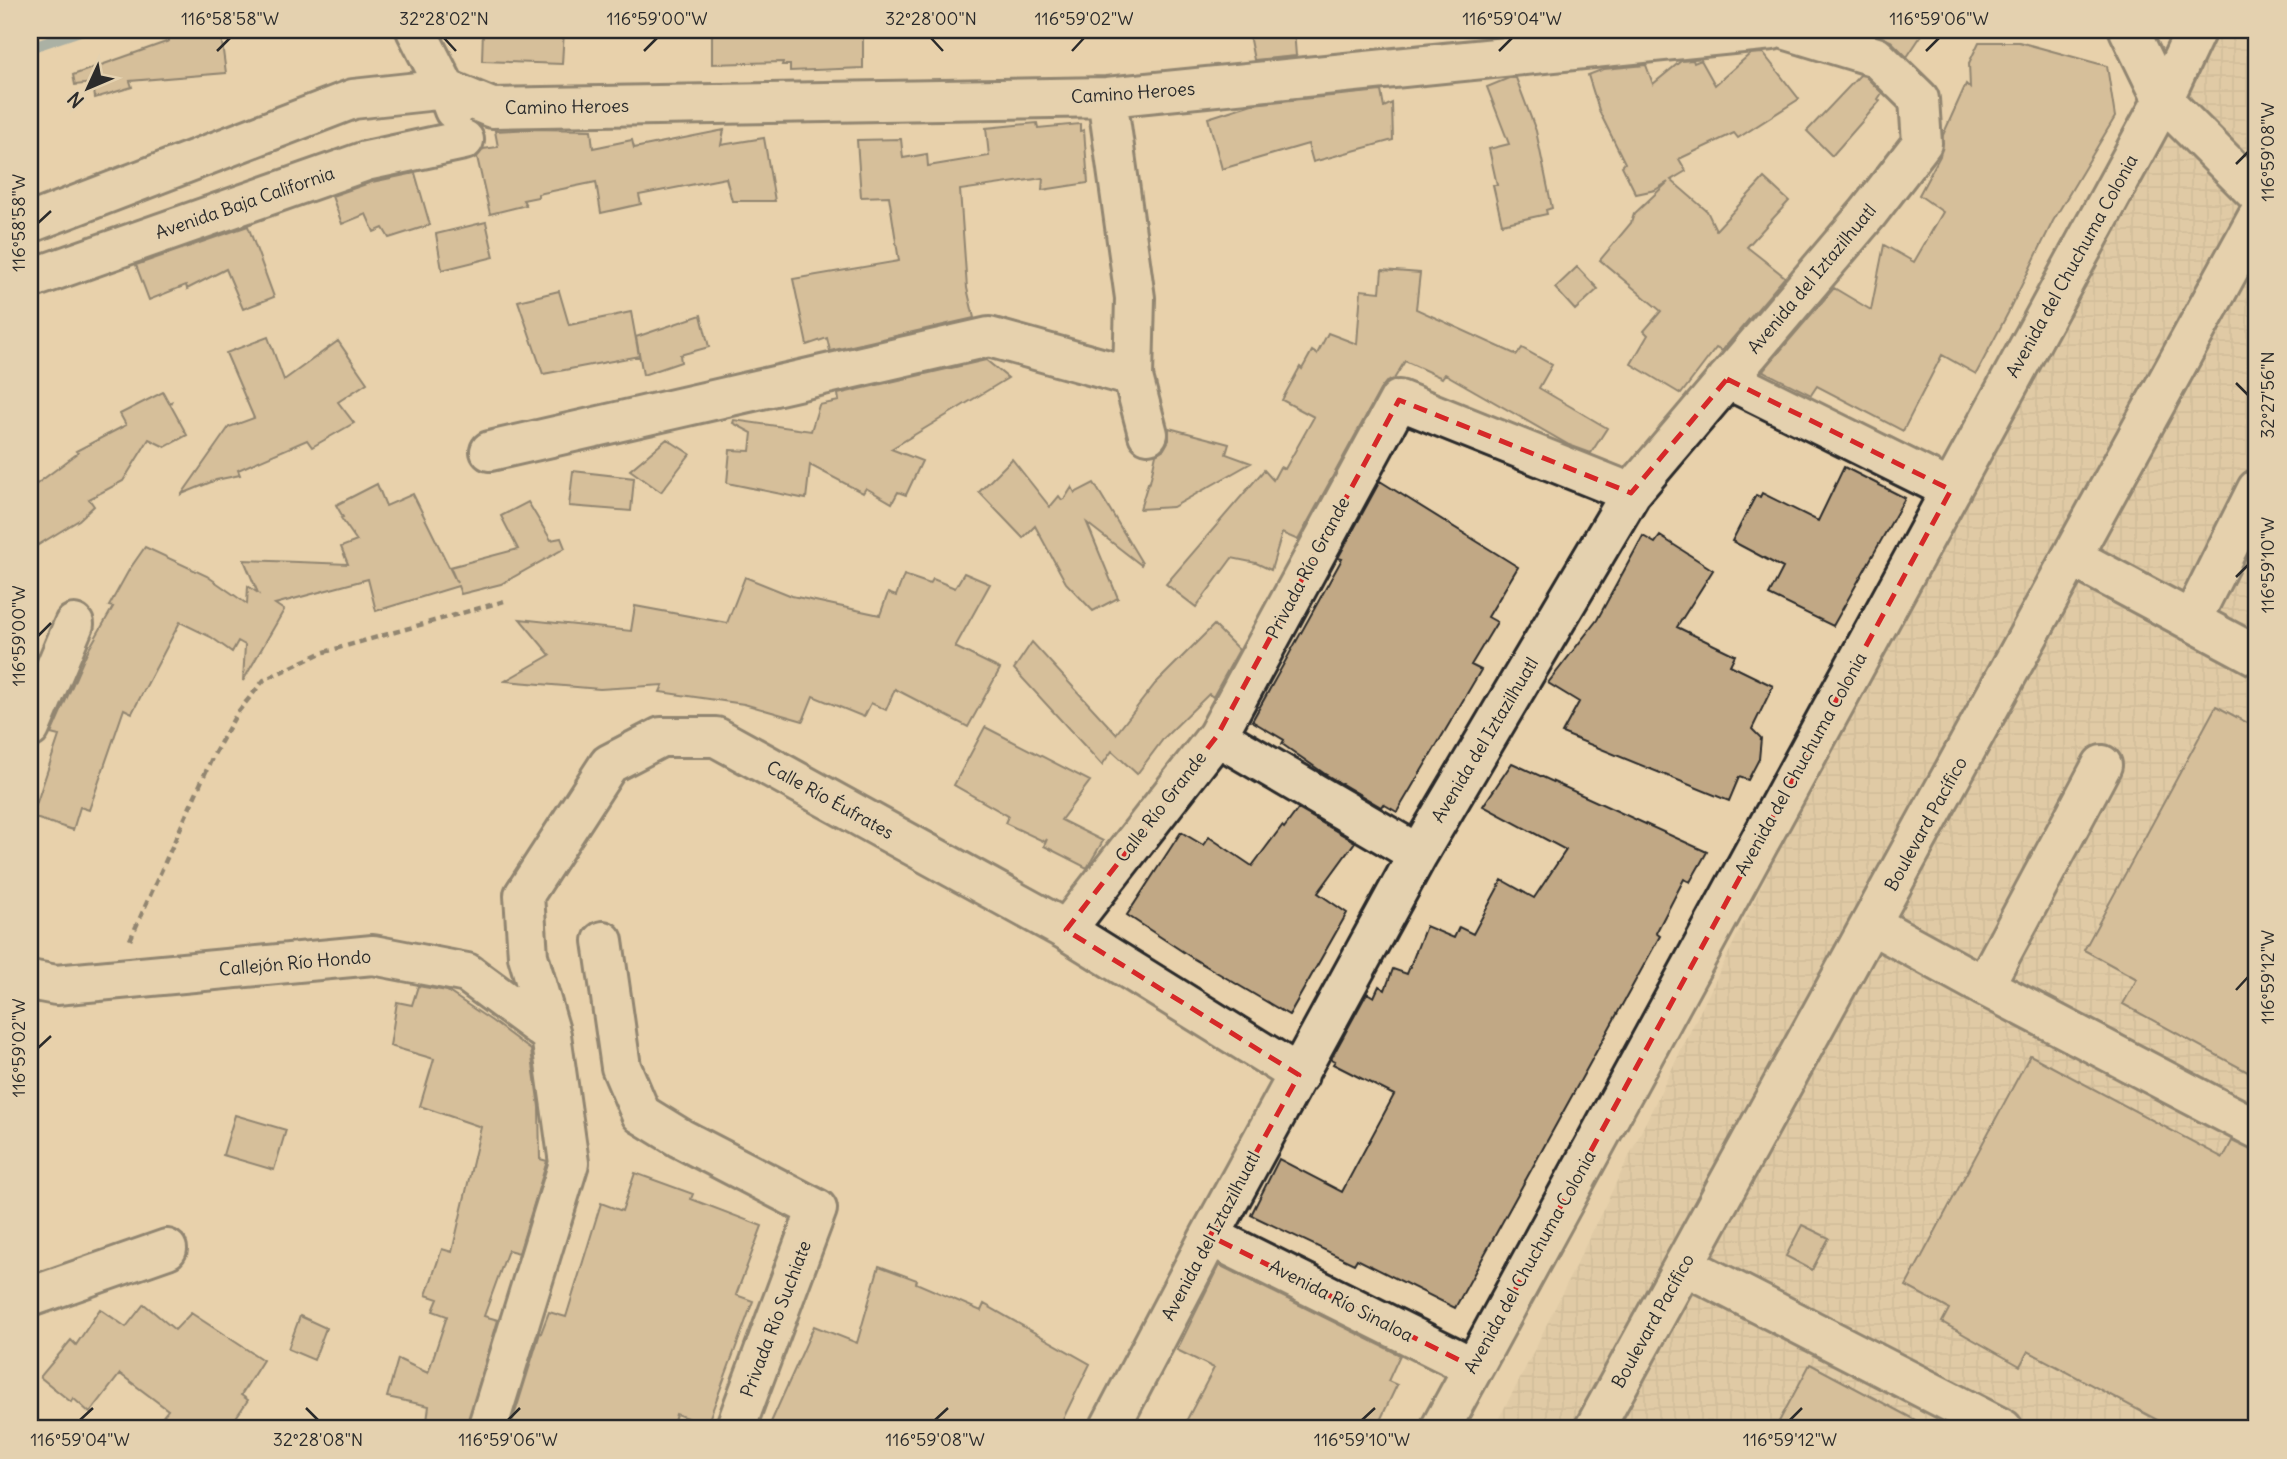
<svg xmlns="http://www.w3.org/2000/svg" width="2287" height="1459" font-family="Delius,sans-serif">
	<style>
		.industrial { fill: url(#industrial-grid) }
		.lines { fill: none; stroke-linecap: round; stroke-linejoin: round }
		.stream { stroke: #62899c; stroke-width: 10 }
		.building { fill: #c1a885; stroke: #2b2b2b; stroke-width: 2 }
		.minor-casing { stroke: #2b2b2b; stroke-width: 44 }
		.major-casing { stroke: #2b2b2b; stroke-width: 44 }
		.path { stroke: #2b2b2b; stroke-width: 4.5; stroke-dasharray: 7 5; stroke-linecap: butt }
		.minor { stroke: #e4d1af; stroke-width: 38 }
		.major { stroke: #e4d1af; stroke-width: 38 }
		.marked { fill: none; stroke: #d62828; stroke-width: 5; stroke-dasharray: 14 9; stroke-linejoin: round }
		.ticks { fill: none; stroke: #2b2b2b; stroke-width: 2.5 }
		.labels { text-anchor: middle; stroke-width: 5; stroke-linejoin: round; paint-order: stroke }
		.street-label { font-size: 18px; fill: #2b2b2b; stroke: #e4d1af }
		.neatline { fill: none; stroke: #2b2b2b; stroke-width: 2.5 }
		.ticks-label { font-size: 18px; text-anchor: middle; fill: #2b2b2b }
	</style>
	<defs>
		<pattern id="industrial-grid" width="8" height="8" patternUnits="userSpaceOnUse" patternTransform="scale(1.75)"><rect width="8" height="8" fill="#d8c29e"/><path d="M0 4h8M4 0v8" fill="none" stroke="#baa788"/></pattern>
	</defs>
	<rect width="100%" height="100%" fill="#e8d1ab"/>
	<filter id="ink" filterUnits="userSpaceOnUse"><feTurbulence type="fractalNoise" baseFrequency=".0143" numOctaves="2"/><feDisplacementMap in="SourceGraphic" scale="14" xChannelSelector="R" yChannelSelector="G"/><feConvolveMatrix kernelMatrix="1 2 1 2 8 2 1 2 1" color-interpolation-filters="sRGB"/></filter>
	<g filter="url(#ink)">
		<!-- industrial -->
		<path class="industrial" d="M2181 30H2257V1429H1493L1520 1379Z"/>
		<g class="lines">
			<!-- stream -->
			<path class="stream" d="M30 48 83 30"/>
		</g>
		<!-- building -->
		<path class="building" d="M168 30H203L205 38 221 36 226 73 130 81 132 87 95 98 93 83 75 85 73 75 169 41Z
			M483 30H564L562 64 482 61Z
			M712 30H863V68L790 71V65H782L783 62 712 64Z
			M1248 30H1294L1296 56 1254 60Z
			M1862 30H1925L1907 57 1891 41Z
			M1979 42H2019L2107 66 2115 117 2053 221 2008 313 1976 374 1942 355 1903 431 1817 386 1811 395 1763 371 1834 288 1871 310 1884 245 1914 262 1943 212 1919 195 1940 156 1943 135 1966 84 1970 88 1969 63Z
			M1763 53 1799 99 1738 138 1734 133 1679 159 1686 171 1671 180 1707 211 1716 230 1764 178 1789 201 1747 247 1785 277 1722 351 1716 348 1681 394 1631 364 1648 335 1644 331 1661 311 1600 260 1631 223 1634 214 1668 182 1655 190 1636 194 1622 166 1625 163 1600 113 1588 75 1604 69 1646 65 1653 84 1681 61 1693 60 1694 63 1701 60 1715 85 1750 54Z
			M1860 75 1865 76 1882 93 1878 99 1880 101 1832 156 1807 131Z
			M1509 78H1516L1536 131 1552 208 1546 210 1547 214 1502 224 1493 185H1497L1489 149 1509 144 1487 87Z
			M1381 91 1384 107 1392 103 1393 140 1313 162 1308 144 1222 169 1208 118 1252 104Z
			M1037 123 1038 128 1080 124V131L1084 130 1088 183 1042 190 1043 178 960 190 967 288 974 318 830 351 827 338 807 345 793 279 899 261 889 196 861 197 857 140 901 139 903 158 927 154 928 166 989 156 986 128Z
			M533 129 591 130 593 148 632 140 634 148 724 130 721 145 764 138 775 201H732L726 178 639 195 641 204 601 213 596 182 538 194V197L523 200 526 205 490 214 477 157 483 149 498 147 495 131Z
			M415 173 430 225 389 238 383 228 374 232 366 214 342 224 332 196 372 182Z
			M486 222 494 257 442 270 436 234Z
			M248 226 274 297 243 309 226 269 187 289 186 285 149 300 136 265Z
			M1577 267 1598 289 1575 310 1555 288Z
			M1382 270 1420 273 1416 309 1517 355 1522 348 1552 365 1539 388 1607 428 1591 453 1569 445 1445 374 1442 378 1405 361 1394 379 1386 382 1380 390 1298 540 1282 533 1271 570 1256 563 1232 558 1196 607 1166 584 1264 470 1273 480 1280 467 1285 469 1314 417 1282 400 1300 367 1302 369 1312 351 1317 354 1328 333 1357 344 1361 290 1380 292Z
			M559 291 569 325 631 312 639 356 543 374 518 301Z
			M701 315 709 347 680 355 681 362 643 375 636 337Z
			M268 337 284 380 338 341 367 383 338 402 354 423 312 447 307 440 238 470 240 475 216 480 182 494 229 427 254 418 226 353Z
			M986 360 1008 378 891 449 922 461 906 495 898 492 892 503 866 488 863 493 810 465 806 499 727 483 730 450 750 451 752 433 733 423 734 420 811 431 819 405 839 401 838 394Z
			M163 392 169 403 171 402 170 404 187 435 165 447 149 439 123 481 89 499 94 506 79 520 30 550V489L78 453 76 451 126 425 120 414Z
			M1169 428 1229 444 1226 454 1251 463 1173 507 1140 509 1148 483 1150 482 1156 454 1164 449 1169 440Z
			M667 439 690 454 661 492 630 470Z
			M1012 459 1050 507 1059 496 1062 500 1065 498 1072 487 1075 493 1094 483 1142 563 1141 565 1087 523 1118 598 1093 611 1066 583 1035 526 1023 538 979 492Z
			M1844 467 1905 498 1833 626 1769 595 1783 568 1732 541 1756 495 1760 497 1762 493 1818 521Z
			M573 471 634 478 631 511 569 506Z
			M1380 481 1518 567 1488 617 1497 622 1471 665 1481 670 1397 812 1383 804 1381 807 1325 774 1282 744 1284 740 1252 721 1342 559 1338 558Z
			M377 484 386 506 413 494 457 583 450 567 518 549 501 516 528 502 551 540 561 538 565 548 501 584 461 594 458 586 376 611 368 579 275 604 284 610 243 681 245 645 238 641 232 652 211 637 180 622 132 713 124 709 89 810 80 807 73 830 32 817 59 736 51 734 86 654 113 607 109 606 129 570 145 547 207 576 247 604 248 586 258 593 244 560 348 564 341 547 357 541 341 518 343 517 336 505Z
			M1643 536 1655 543 1660 536 1713 570 1677 627 1735 655 1730 665 1773 686 1752 729 1761 738 1759 759 1748 780 1739 777 1729 801 1562 733 1579 702 1548 683 1597 620Z
			M964 573 990 584 955 647 1000 669 968 727 895 689 886 710 871 703 864 717 813 696 803 721 744 704 660 692 663 685 600 689 505 681 550 655 520 619 631 631 635 606 727 623 745 577 792 596 880 615 888 593 896 596 904 575 930 584 933 579 955 588Z
			M1214 625 1239 650 1213 697 1209 694 1164 738 1137 774 1112 751 1102 765 1014 669 1032 642 1116 734 1155 684Z
			M2216 706 2257 728V1077L2123 1004 2137 979 2084 950Z
			M985 727 1090 781 1061 820 1103 841 1087 868 1044 846 1047 839 1045 842 1005 823 1008 816 954 785Z
			M1512 763 1707 852 1690 882 1684 879 1656 933 1660 936 1455 1308 1357 1259 1354 1264 1251 1215 1279 1159 1342 1192 1394 1095 1333 1064 1335 1061 1331 1059 1367 993 1374 997 1379 986 1385 990 1393 969 1407 974 1426 926 1454 938 1459 927 1473 934 1502 880 1534 898 1566 850 1483 806Z
			M1298 809 1355 842 1318 893 1347 913 1289 1015 1194 959 1127 915 1181 832 1203 845 1209 837 1252 866 1282 826 1284 828Z
			M418 986 447 991 492 1021 531 1050 539 1107 540 1159 547 1161 519 1253 508 1250 484 1316 498 1320 466 1429H426L429 1406 387 1397 398 1359 428 1373 447 1316 433 1311 438 1299 426 1295 442 1249 452 1252 481 1127 420 1106 434 1059 390 1046 397 1002 412 1005Z
			M2030 1055 2223 1158 2232 1141 2257 1153V1429H2174L2028 1351 2020 1366 1942 1322 1949 1309 1906 1286Z
			M235 1115 286 1130 274 1170 223 1155Z
			M635 1173 693 1194 691 1199 762 1226 736 1295 753 1301 707 1425 676 1414 672 1429H510L540 1333H541L549 1312 566 1317 601 1203 622 1211Z
			M1802 1225 1829 1238 1812 1270 1786 1256Z
			M1219 1265 1400 1355 1388 1381 1397 1385 1376 1429H1182L1214 1368 1177 1350Z
			M879 1266 917 1280 916 1283 981 1311 984 1304 1090 1364 1058 1429H768L814 1326 857 1343Z
			M144 1304 175 1330 191 1313 263 1360 241 1395 248 1400 228 1429H153L168 1410 120 1374 90 1413 73 1398 71 1402 40 1377 71 1340 76 1345 100 1309 126 1327Z
			M300 1316 326 1328 314 1360 288 1349Z
			M1810 1364 1932 1429H1775Z"/>
		<g class="lines">
			<!-- minor casing -->
			<g class="minor-casing">
				<path id="minor" d="M416 30 446 89 454 110
					M2129 30 2163 100 2257 194
					M1107 97 1135 298 1133 377 1148 434
					M30 223 353 99 446 89 492 108 1107 97 1772 30
					M30 279 366 161 464 140
					M1727 379 1951 490
					M490 451 989 337 1133 377
					M2072 557 2257 656
					M2191 621 2257 489
					M30 728 74 624
					M1217 736 1418 854
					M1871 924 1984 986 2257 1129
					M1066 930 1217 736 1399 400 1631 493
					M603 941 621 1067 641 1114 680 1138 817 1209 735 1429
					M30 980 56 985 373 955 467 973 551 1035 569 1163 487 1429
					M1984 986 2102 765
					M551 1035 528 956 524 895 609 764 661 737H716L1066 930 1299 1075
					M1210 1236 1473 1367
					M1684 1265 2003 1429
					M30 1297 167 1249
					M1109 1429 1210 1236 1418 854 1631 493 1868 213 1922 143 1919 99 1876 57 1787 30
					M1440 1429 2163 100 2196 30"/>
			</g>
			<!-- major casing -->
			<g class="major-casing">
				<path id="major" d="M1594 1429 2257 218"/>
			</g>
			<!-- path -->
			<path class="path" d="M130 940 212 758 237 713 264 680 321 653 508 600"/>
			<!-- minor -->
			<use href="#minor" class="minor"/>
			<!-- major -->
			<use href="#major" class="major"/>
		</g>
	</g>
	<!-- marked area -->
	<path d="M0 0H2287V1459H0ZM1727 379 1951 490 1473 1367 1210 1236 1299 1075 1066 930 1217 736 1399 400 1631 493Z" fill="#e8d1ab" fill-opacity=".55" fill-rule="evenodd"/>
	<path class="marked" d="M1727 379 1951 490 1473 1367 1210 1236 1299 1075 1066 930 1217 736 1399 400 1631 493Z"/>
	<!-- ticks -->
	<path class="ticks" d="M444 38 456 51M931 38 943 51M217 51 230 38M644 51 657 38M1072 51 1084 38M1499 51 1512 38M1926 51 1939 38M2236 164 2248 152M38 223 51 211M2236 383 2248 395M2236 577 2248 565M38 636 51 623M2236 990 2248 977M38 1048 51 1036M306 1408 318 1420M80 1420 93 1408M508 1420 520 1408M935 1420 948 1408M1362 1420 1375 1408M1790 1420 1802 1408"/>
	<g class="labels">
		<!-- street labels -->
		<g class="street-label">
			<text transform="translate(1133 93) rotate(-4)" y="6">Camino Heroes</text>
			<text transform="translate(567 107) rotate(-1)" y="6">Camino Heroes</text>
			<text transform="translate(245 203) rotate(-19)" y="6">Avenida Baja California</text>
			<text transform="translate(2072 266) rotate(-61)" y="6">Avenida del Chuchuma Colonia</text>
			<text transform="translate(1812 279) rotate(-50)" y="6">Avenida del Iztazilhuatl</text>
			<text transform="translate(1308 568) rotate(-62)" y="6">Privada Río Grande</text>
			<text transform="translate(1485 740) rotate(-59)" y="6">Avenida del Iztazilhuatl</text>
			<text transform="translate(1801 764) rotate(-61)" y="6">Avenida del Chuchuma Colonia</text>
			<text transform="translate(830 800) rotate(29)" y="6">Calle Río Éufrates</text>
			<text transform="translate(1161 807) rotate(-52)" y="6">Calle Río Grande</text>
			<text transform="translate(1926 824) rotate(-61)" y="6">Boulevard Pacífico</text>
			<text transform="translate(295 963) rotate(-5)" y="6">Callejón Río Hondo</text>
			<text transform="translate(1211 1236) rotate(-62)" y="6">Avenida del Iztazilhuatl</text>
			<text transform="translate(1530 1262) rotate(-61)" y="6">Avenida del Chuchuma Colonia</text>
			<text transform="translate(1341 1301) rotate(27)" y="6">Avenida Río Sinaloa</text>
			<text transform="translate(776 1319) rotate(-69)" y="6">Privada Río Suchiate</text>
			<text transform="translate(1653 1321) rotate(-61)" y="6">Boulevard Pacífico</text>
		</g>
	</g>
	<!-- margin -->
	<rect width="2287" height="1459" fill="none" stroke="#e4d1af" stroke-width="77"/>
	<!-- north arrow -->
	<g transform="translate(88 88) rotate(226)" stroke="#e4d1af" stroke-width="5" paint-order="stroke">
	<path d="M0-5L12 26L0 18L-12 26Z" fill="#2b2b2b"/>
	<text y="-10" font-size="19" font-weight="bold" text-anchor="middle" fill="#2b2b2b">N</text>
	</g>
	<rect x="38" y="38" width="2210" height="1382" class="neatline"/>
	<g class="ticks-label">
		<text x="230" y="25">116°58'58"W</text>
		<text x="444" y="25">32°28'02"N</text>
		<text x="657" y="25">116°59'00"W</text>
		<text x="931" y="25">32°28'00"N</text>
		<text x="1084" y="25">116°59'02"W</text>
		<text x="1512" y="25">116°59'04"W</text>
		<text x="1939" y="25">116°59'06"W</text>
		<text transform="translate(2268 152) rotate(-90)" y="6">116°59'08"W</text>
		<text transform="translate(19 223) rotate(-90)" y="6">116°58'58"W</text>
		<text transform="translate(2268 395) rotate(-90)" y="6">32°27'56"N</text>
		<text transform="translate(2268 565) rotate(-90)" y="6">116°59'10"W</text>
		<text transform="translate(19 636) rotate(-90)" y="6">116°59'00"W</text>
		<text transform="translate(2268 977) rotate(-90)" y="6">116°59'12"W</text>
		<text transform="translate(19 1048) rotate(-90)" y="6">116°59'02"W</text>
		<text x="80" y="1446">116°59'04"W</text>
		<text x="318" y="1446">32°28'08"N</text>
		<text x="508" y="1446">116°59'06"W</text>
		<text x="935" y="1446">116°59'08"W</text>
		<text x="1362" y="1446">116°59'10"W</text>
		<text x="1790" y="1446">116°59'12"W</text>
	</g>
</svg>
